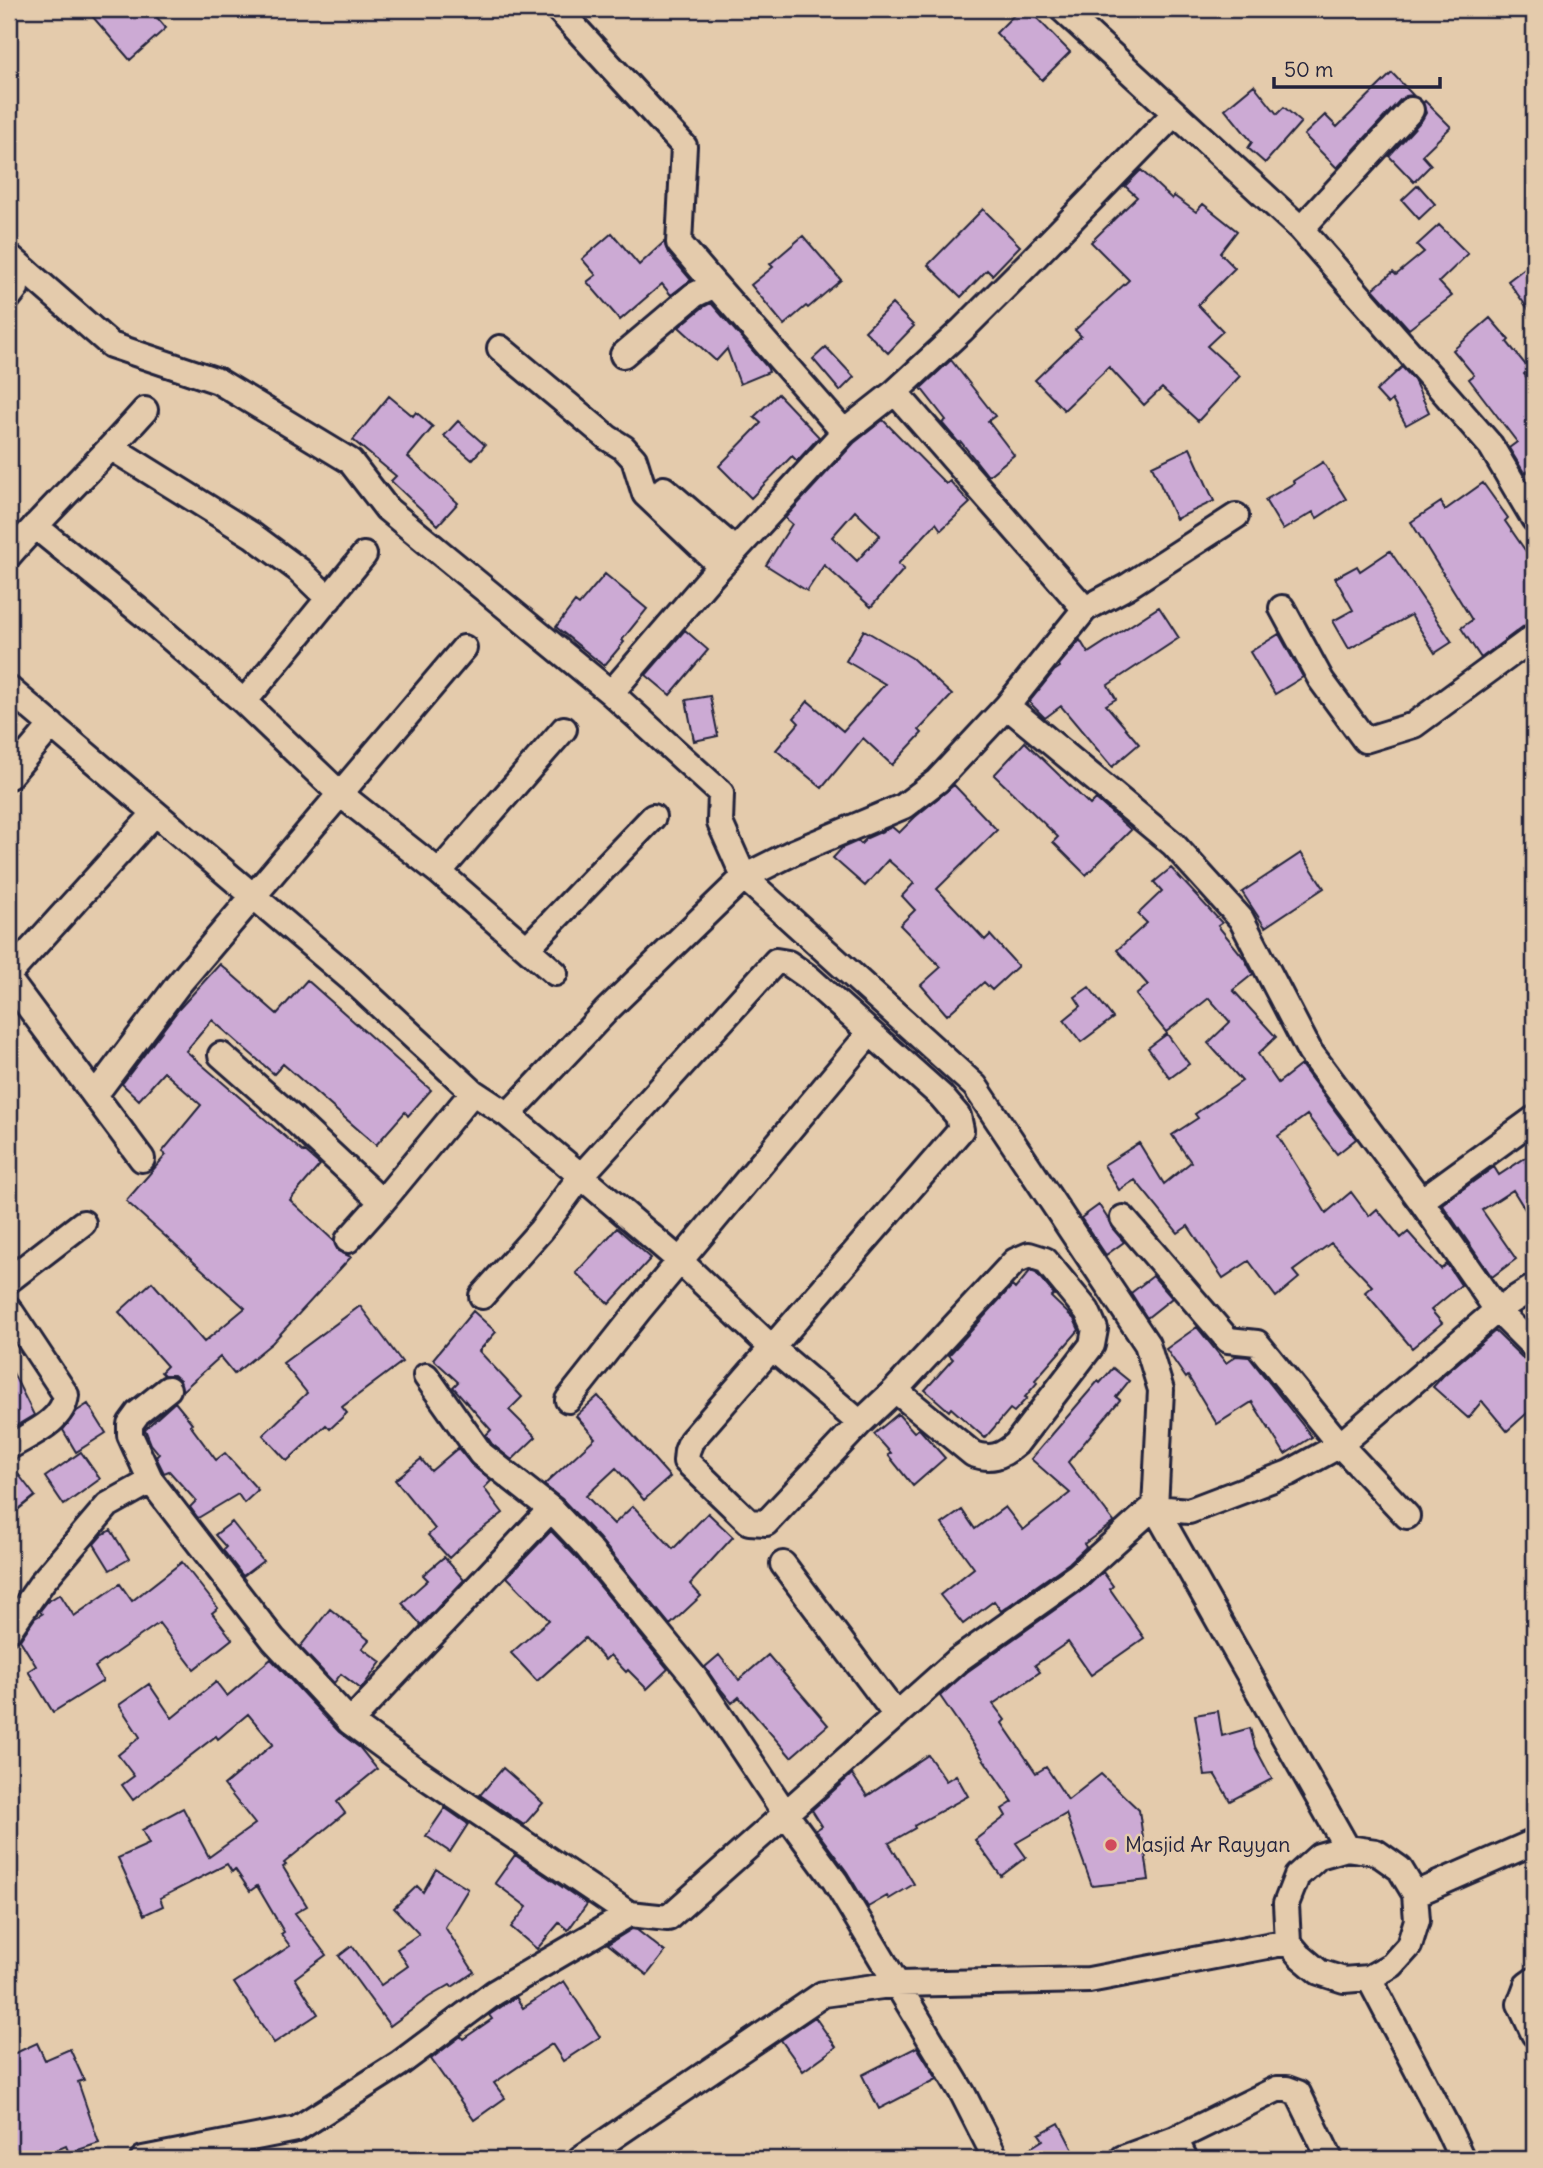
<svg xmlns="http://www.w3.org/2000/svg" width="1543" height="2168" font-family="Delius,sans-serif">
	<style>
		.building { fill: #ccaad4; stroke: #22223b; stroke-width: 2; fill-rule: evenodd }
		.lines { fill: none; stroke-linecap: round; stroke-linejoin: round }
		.street-casing { stroke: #22223b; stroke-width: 30 }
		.street { stroke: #e4cbac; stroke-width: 24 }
		.poi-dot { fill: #d1495b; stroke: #e4cbac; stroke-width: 2.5 }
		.labels { text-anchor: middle; stroke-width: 5; stroke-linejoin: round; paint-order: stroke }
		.poi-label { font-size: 21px; fill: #22223b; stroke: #e4cbac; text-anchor: start }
	</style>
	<rect width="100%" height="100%" fill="#e4cbac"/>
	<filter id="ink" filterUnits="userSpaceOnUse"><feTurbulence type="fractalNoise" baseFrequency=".0143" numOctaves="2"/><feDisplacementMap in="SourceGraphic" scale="14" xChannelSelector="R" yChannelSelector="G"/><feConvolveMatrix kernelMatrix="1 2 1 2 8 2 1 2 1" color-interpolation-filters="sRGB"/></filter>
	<g filter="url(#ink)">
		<!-- building -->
		<path class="building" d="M86 9H150L166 28 130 60Z
			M1020 9H1028L1070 52 1042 80 996 33Z
			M1392 73 1413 95 1406 96 1400 100 1337 168 1304 135 1325 115 1337 127Z
			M1254 85 1277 114 1284 107 1301 122 1265 163 1248 148 1252 142 1225 109Z
			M1425 101 1451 127 1422 155 1431 165 1414 182 1389 156 1422 120 1426 113 1423 103Z
			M1141 170 1172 199 1174 196 1196 212 1203 204 1237 231 1220 253 1235 268 1198 305 1223 331 1207 346 1240 376 1198 421 1162 388 1144 405 1109 367 1064 410 1035 380 1081 336 1075 330 1129 280 1091 242 1137 197 1125 186Z
			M1418 185 1435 204 1419 219 1402 200Z
			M983 209 1020 246 992 275 987 270 961 297 928 265Z
			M1439 225 1468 254 1439 282 1452 296 1409 329 1373 289 1393 272 1396 275 1424 252 1417 245Z
			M612 233 639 265 664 242 668 253 691 280 671 295 662 284 620 320 587 282 596 275 582 259Z
			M803 236 841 280 808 308 806 306 784 325 751 285 773 267 770 264Z
			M1534 261V317L1508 281Z
			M711 303 767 367 769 372 740 384 727 349 716 361 679 327 702 308Z
			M892 304 914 326 888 353 865 331Z
			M1490 318 1509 340 1507 342 1529 369 1524 374 1534 386V466L1525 474 1509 448 1517 442 1469 379 1474 375 1453 350Z
			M826 347 854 377 840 391 813 359Z
			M951 360 995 416 988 421 1014 455 988 476 961 442 959 443 942 423 946 420 921 388Z
			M1402 367 1414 380 1429 412 1406 425 1392 400 1388 404 1376 391Z
			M778 394 819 437 797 461 792 456 751 498 719 466 761 423 754 417Z
			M389 396 413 416 416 412 433 427 408 457 458 503 438 525 391 481 396 476 353 440Z
			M883 420 946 484 950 481 970 503 941 530 936 523 898 564 904 569 871 607 824 565 807 591 766 565 792 524 785 518 854 443ZM855 511 880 535 857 561 832 537Z
			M458 421 485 445 472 460 444 436Z
			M1190 448 1214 501 1176 519 1152 466Z
			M1323 462 1346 499 1317 518 1313 512 1283 530 1265 500 1294 483 1293 481Z
			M1483 483 1508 518 1505 521 1534 563V621L1525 625 1481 658 1461 628 1472 620 1411 522 1441 502 1445 510Z
			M1390 551 1452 642 1435 653 1411 615 1349 649 1333 621 1353 610 1335 578 1357 566 1360 571Z
			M605 574 647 609 622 640 624 642 604 666 556 627 575 602 579 605Z
			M1159 607 1179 638 1108 685 1116 699 1106 705 1139 744 1112 767 1061 706 1045 718 1029 702 1054 671 1060 667 1059 665 1080 640 1088 653Z
			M685 630 708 650 670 695 646 675Z
			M864 630 912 658 952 695 919 730 922 733 892 765 863 738 822 788 776 750 799 723 794 718 808 701 843 731 885 684 846 661Z
			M1279 634 1303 677 1275 694 1250 652Z
			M710 696 718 736 694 741 686 700Z
			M1025 742 1090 805 1096 799 1131 830 1086 875 1053 842 1058 837 994 775Z
			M954 785 997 830 937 889 985 940 990 935 1018 966 992 990 984 982 947 1015 921 985 941 967 900 925 915 910 902 896 914 883 888 860 865 886 833 858 842 848 858 841 861 844 867 838 892 827 899 833 915 817Z
			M1301 853 1324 888 1265 927 1242 892Z
			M1171 868 1222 923 1218 926 1244 958 1253 974 1233 990 1276 1037 1258 1054 1278 1083 1301 1065 1356 1139 1337 1154 1307 1115 1278 1136 1326 1213 1351 1192 1369 1216 1377 1209 1401 1238 1408 1232 1441 1269 1447 1264 1461 1285 1431 1310 1442 1323 1412 1348 1365 1292 1372 1286 1331 1243 1293 1271 1299 1278 1276 1297 1249 1261 1223 1278 1188 1226 1178 1233 1135 1180 1119 1190 1104 1165 1139 1143 1164 1184 1191 1162 1172 1135 1198 1118 1195 1114 1242 1081 1208 1043 1230 1022 1209 998 1166 1032 1136 995 1148 985 1117 950 1147 923 1138 914 1162 891 1154 882Z
			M220 964 277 1014 307 980 431 1090 408 1116 405 1112 376 1145 283 1064 274 1074 212 1020 186 1051 303 1152 304 1151 320 1165 290 1200 334 1241 338 1251 351 1257 272 1343 234 1374 220 1357 182 1391 180 1380 174 1375H164L161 1372 167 1366 119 1312 152 1282 204 1342 245 1308 126 1201 166 1155 162 1152 201 1105 164 1072 139 1100 122 1084 178 1010Z
			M1089 987 1113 1018 1081 1042 1064 1020 1081 1006 1075 997Z
			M1167 1034 1189 1064 1170 1078 1148 1048Z
			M1534 1152V1224L1513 1190 1482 1210 1516 1259 1492 1277 1442 1204 1494 1167 1499 1175Z
			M1099 1205 1108 1219 1112 1228 1124 1242 1106 1255 1081 1218Z
			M617 1228 651 1258 609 1304 576 1273Z
			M1030 1271 1036 1273 1054 1294 1051 1297 1074 1319 1079 1330 1035 1380 1037 1383 1025 1397 1027 1398 1014 1412 1010 1409 985 1438 951 1408 949 1411 925 1390 953 1359 949 1355 1012 1286 1015 1289Z
			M1153 1276 1172 1298 1147 1318 1131 1293Z
			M360 1306 402 1362 342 1407 347 1413 330 1429 326 1425 287 1461 263 1435 307 1393 283 1363Z
			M473 1311 496 1332 479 1351 522 1397 509 1410 536 1437 512 1460 492 1444 486 1435 491 1430 453 1387 458 1382 433 1359Z
			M1197 1327 1226 1363 1236 1356 1249 1357 1312 1437 1285 1454 1252 1402 1217 1424 1188 1376 1186 1378 1166 1349Z
			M1495 1331 1534 1369V1407L1507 1431 1482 1401 1468 1418 1433 1387 1443 1376Z
			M9 1365 34 1415 9 1430Z
			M1113 1368 1129 1381 1116 1397 1120 1400 1068 1462 1114 1522 1084 1544 1086 1547 1069 1563 1001 1611 994 1601 963 1624 940 1595 974 1568 942 1524 962 1510 975 1529 1005 1507 1023 1530 1070 1493 1031 1459 1098 1381 1100 1383Z
			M598 1396 670 1477 644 1500 616 1468 586 1496 614 1524 633 1506 673 1549 708 1513 733 1537 690 1584 701 1596 670 1625 599 1538 562 1499 544 1485 595 1438 576 1416Z
			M175 1402 192 1423 190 1425 216 1460 225 1453 258 1490 244 1503 238 1494 198 1518 190 1507 196 1501 169 1471 164 1473 156 1457 159 1454 151 1444 145 1429Z
			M88 1404 106 1433 76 1452 63 1430 77 1411Z
			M898 1414 914 1432 919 1429 921 1431 945 1458 913 1486 888 1455 891 1453 874 1434Z
			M458 1448 472 1465 491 1481 484 1488 503 1513 470 1538 449 1558 428 1535 435 1529 395 1480 421 1459 431 1471Z
			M81 1452 100 1479 64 1505 45 1477Z
			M9 1462 35 1496 9 1517Z
			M232 1522 263 1561 243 1576 223 1550 226 1547 215 1535Z
			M111 1530 129 1559 110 1570 94 1544 102 1535Z
			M551 1531 577 1558 668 1669 647 1689 628 1670 626 1672 610 1655 605 1660 585 1638 537 1681 511 1653 549 1620 507 1577Z
			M444 1557 464 1580 421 1625 402 1603 428 1580 423 1575Z
			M182 1562 218 1608 212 1613 232 1639 194 1669 159 1623 95 1667 103 1681 53 1712 28 1671 36 1666 20 1640 35 1618 42 1614 40 1611 47 1602 60 1594 74 1616 120 1584 132 1601Z
			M1103 1572 1113 1586 1110 1589 1144 1638 1091 1675 1068 1642 1035 1665 1040 1672 993 1704 1005 1720 1002 1723 1036 1773 1046 1767 1068 1800 1101 1774 1139 1810 1149 1880 1092 1886 1066 1814 1016 1843 1026 1857 1001 1876 975 1840 1006 1816 1002 1809 1013 1802 940 1696 967 1672 1087 1587Z
			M330 1609 369 1640 362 1648 381 1662 361 1689 341 1674 334 1683 300 1647Z
			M719 1655 739 1680 768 1655 828 1725 791 1757 739 1697 732 1703 718 1686 705 1667Z
			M271 1659 339 1732 360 1748 377 1769 337 1802 345 1813 284 1863 286 1865 283 1867 307 1906 295 1913 326 1955 295 1978 318 2014 274 2043 234 1983 290 1946 281 1934 284 1932 257 1886 250 1891 235 1869 232 1872 227 1864 160 1898 163 1906 144 1915 118 1858 149 1844 142 1830 183 1808 209 1857 255 1824 224 1785 273 1744 248 1714 218 1739 216 1736 133 1800 122 1785 134 1776 118 1755 140 1737 119 1705 149 1684 172 1718 216 1682 227 1696Z
			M1218 1711 1222 1736 1250 1728 1255 1747 1272 1779 1230 1801 1215 1775 1205 1776 1195 1715Z
			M928 1755 946 1781 956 1775 968 1796 914 1826 915 1828 889 1843 914 1884 889 1899 887 1896 868 1907 847 1872 816 1830 822 1826 812 1810 852 1774 867 1796Z
			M503 1768 543 1803 524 1825 480 1795Z
			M445 1808 468 1824 450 1852 426 1836Z
			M515 1855 587 1904 568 1930 559 1923 537 1949 511 1927 527 1907 495 1883Z
			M436 1869 468 1889 445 1927 474 1972 452 1987 450 1985 429 1997 390 2026 339 1956 352 1946 381 1985 408 1966 397 1949 419 1934 394 1908 417 1886 423 1892Z
			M632 1929 637 1930 665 1952 647 1975 608 1944Z
			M564 1981 600 2037 563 2061 552 2044 494 2083 505 2098 474 2120 431 2059 461 2036 463 2039 492 2019 489 2015 516 1997 523 2008Z
			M815 2017 836 2047 803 2071 781 2040Z
			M37 2043 45 2060 70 2049 84 2080 78 2082 99 2143 69 2153 66 2146 35 2159H9V2056Z
			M917 2047 937 2079 879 2109 862 2075Z
			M1059 2123 1074 2152 1061 2159H1013L1043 2140 1039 2134Z"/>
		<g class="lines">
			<!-- street casing -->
			<g class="street-casing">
				<path id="street" d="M558 9 684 146 679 243 715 285
					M1062 9 1301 229 1491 446 1534 519
					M1301 229 1411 110
					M9 256 111 345 218 381 350 461 387 509 611 693 721 793 720 823 744 877 975 1086 1147 1344 1161 1390 1155 1508 1347 1848
					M9 297 16 288
					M500 348 608 438 624 448 634 459 645 494 721 566
					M623 355 694 295 715 285 844 432
					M895 392 1085 609
					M112 448 252 535 299 570 329 599
					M664 489 735 550
					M35 526 142 613 244 702 339 793 439 872 555 973
					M9 555C53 505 101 460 145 410
					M1282 608 1321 680 1365 740 1414 725 1534 637
					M9 689 350 978 473 1092 508 1115 581 1176 680 1261 771 1347 860 1423
					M611 693 709 579 844 432 895 392 962 330 1029 263 1175 113
					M244 702 364 555
					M9 776 52 725
					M439 872 564 729
					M527 948 653 817
					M9 974 155 813
					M9 980 142 1159
					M221 1055 286 1112 382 1202
					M95 1095 177 986 464 648
					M508 1115 607 1010 744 877 794 852 904 806 937 781 1007 706
					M1421 1201 1534 1119
					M1123 1218 1228 1340 1257 1343 1340 1445 1407 1516
					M348 1240 382 1202 473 1092
					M9 1280 83 1223
					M1534 1287 1497 1310 1534 1347
					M482 1296 541 1230 581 1176 776 961 788 963 808 977 941 1096 958 1116 961 1130 691 1441 687 1451 686 1461 749 1522 766 1523 860 1423 895 1390 973 1454C991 1460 1001 1457 1016 1444L1092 1345 1095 1329 1087 1311 1045 1260 1029 1255 1015 1261 895 1390
					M9 1309 66 1395C63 1422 30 1434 9 1447
					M426 1376 481 1454 551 1509 588 1548 695 1678 785 1813 835 1881 963 2094 996 2159
					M168 1389 138 1413 130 1424V1435L151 1481 273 1639 350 1722 417 1771 629 1914 668 1918 958 1660 1078 1575 1149 1511 1155 1508 1189 1511 1289 1473 1340 1445 1497 1310 1421 1201 1310 1052 1241 919 1173 844 1007 706 1085 609 1128 586 1236 516
					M568 1400 639 1310 869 1034
					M783 1564 896 1715
					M9 1630 43 1581 108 1505 151 1481
					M350 1722 551 1509
					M1347 1848 1376 1852 1400 1869 1415 1894 1417 1920 1409 1946 1392 1965 1369 1978 1344 1980 1319 1972 1300 1956 1288 1942 1286 1904 1297 1876 1319 1856Z
					M1415 1894 1534 1842
					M1369 1978 1447 2127 1462 2159
					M1534 1980 1527 1985 1520 2004 1534 2034
					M1175 2139 1185 2159
					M1123 2158 1175 2139 1277 2089H1287L1298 2093 1330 2159
					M143 2159 297 2129 399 2064 494 1993 629 1914
					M580 2159 823 1994 897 1984 1089 1980 1288 1942"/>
			</g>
			<!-- street -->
			<use href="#street" class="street"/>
		</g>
	</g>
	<!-- markers -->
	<circle class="poi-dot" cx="1111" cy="1845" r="7"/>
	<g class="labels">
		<!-- poi labels -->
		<g class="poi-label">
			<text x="1125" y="1852">Masjid Ar Rayyan</text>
		</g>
	</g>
	<!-- margin -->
	<rect width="1543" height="2168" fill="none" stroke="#e4cbac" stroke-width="35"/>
	<rect x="18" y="18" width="1508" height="2133" fill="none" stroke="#22223b" stroke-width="2.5" filter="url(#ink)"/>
	<!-- scale -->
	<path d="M1274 77v10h166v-10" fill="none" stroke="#22223b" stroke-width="3.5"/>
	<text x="1284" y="77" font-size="21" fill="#22223b" stroke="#e4cbac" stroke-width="5" paint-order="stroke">50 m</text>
</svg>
